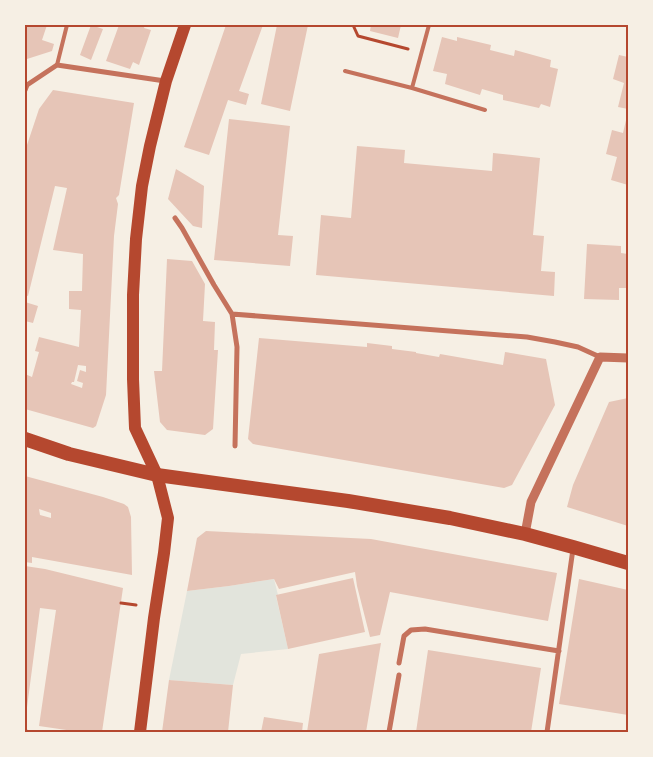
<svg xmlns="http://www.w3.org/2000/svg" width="653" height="757" font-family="Lato,sans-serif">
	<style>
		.green { fill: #e2e4dc }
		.building { fill: #e6c5b7; fill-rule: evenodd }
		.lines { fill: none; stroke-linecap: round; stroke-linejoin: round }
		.path { stroke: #b5482f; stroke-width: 3 }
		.service { stroke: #c5725c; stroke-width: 4 }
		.minor { stroke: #c5725c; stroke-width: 5 }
		.tertiary { stroke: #c5725c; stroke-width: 9 }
		.primary { stroke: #b5482f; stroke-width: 12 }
		.trunk { stroke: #b5482f; stroke-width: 14 }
		.neatline { fill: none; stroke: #b5482f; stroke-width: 2 }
	</style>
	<rect width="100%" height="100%" fill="#f6efe4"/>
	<!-- green -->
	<path class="green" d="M274 579 278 595 276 596 288 649 241 654 233 685 169 680 187 591 229 586Z"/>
	<!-- building -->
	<path class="building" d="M25 25H47L42 40 54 44 52 51 27 59 25 58Z
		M91 25 103 29 91 60 80 55Z
		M119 25H145L144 28 151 30 139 65 133 62 130 69 106 61Z
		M226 25H263L239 91 249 94 246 105 228 100 209 155 184 147Z
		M277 25H308L290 111 261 104Z
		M371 25H401L398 38 370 31Z
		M442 37 457 41V37L491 45 490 50 514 56 515 50 551 60 550 67 558 69 550 107 541 104 539 108 503 100V95L482 89 480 95 445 84 447 74 433 71Z
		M619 55 628 57V109L618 107 624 83 613 79Z
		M53 90 134 103 119 195 116 198 118 204 114 236 106 395 96 426 93 428 25 409V374L32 377 39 352 35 351 39 337 79 347 81 310 69 309V291H82L83 254 53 250 67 188 55 186 28 296 25 295V151L39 109ZM78 365 86 366V372L80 370 77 381 83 383 82 388 71 384 72 382H74Z
		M627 116H628V185L611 180 617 157 606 154 612 130 623 133Z
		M229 119 290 126 278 235 293 236 290 266 214 260Z
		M357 146 405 150 404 163 492 171 493 153 540 158 533 235 544 236 541 271 555 272 554 296 316 275 321 215 351 218Z
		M176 169 204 186 202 228 193 226 168 199Z
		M587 244 621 246V253L628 254V288H619V300L584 299Z
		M167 259 192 261 205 284 203 321 215 322 214 350H218L213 429 205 435 167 430 160 422 154 371H162Z
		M25 302 38 306 33 323 25 321Z
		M259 338 367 347V343L392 346V349L416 352V353L439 357 440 354 503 365 505 352 546 359 555 405 512 485 504 488 253 444 248 439Z
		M628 398V526L567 507 573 485 609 402Z
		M25 476 103 497 124 504 128 507 131 517 132 575 32 557V563L25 562ZM39 509 51 513V518L40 515Z
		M206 531 371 539 557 573 548 621 390 592 380 635 370 637 357 586 355 572 279 589 274 579 229 586 187 591 197 538Z
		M25 566 45 569 123 588 102 732H80L39 726 56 610 40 608 26 715H25Z
		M353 578 365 632 288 649 276 595Z
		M579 579 628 590V715L559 704Z
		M381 643 366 732H307L319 654Z
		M428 650 541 668 531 732H416Z
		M169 680 233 685 228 732H162Z
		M264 717 303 723 302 732H261Z"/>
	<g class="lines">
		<!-- path -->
		<path class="path" d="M353 25 358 36 408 49
			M121 603 136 605
			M25 731 31 732"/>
		<!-- service -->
		<path class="service" d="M57 65 67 25
			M345 71 412 88 485 110
			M412 88 429 25"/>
		<!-- minor -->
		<path class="minor" d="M25 90 27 85 57 65 165 81
			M175 218 182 228 214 285 232 314 237 347 235 446
			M232 314 527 337 555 342 578 347 600 357
			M399 663 404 636 411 630 425 629 559 651
			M389 732 399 675
			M547 732 573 549"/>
		<!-- tertiary -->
		<path class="tertiary" d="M525 534 531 502 600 357 628 358"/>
		<!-- primary -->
		<path class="primary" d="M140 732 154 618 164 553 168 518 157 475 135 428 133 379V295L136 239 142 186 150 146 166 81 185 25"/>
		<!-- trunk -->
		<path class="trunk" d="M25 439 69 454 157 475 348 501 450 518 525 534 573 547 628 563"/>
	</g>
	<!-- border -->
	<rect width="653" height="757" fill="none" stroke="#f6efe4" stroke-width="52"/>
	<rect x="26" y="26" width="601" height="705" class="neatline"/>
</svg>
